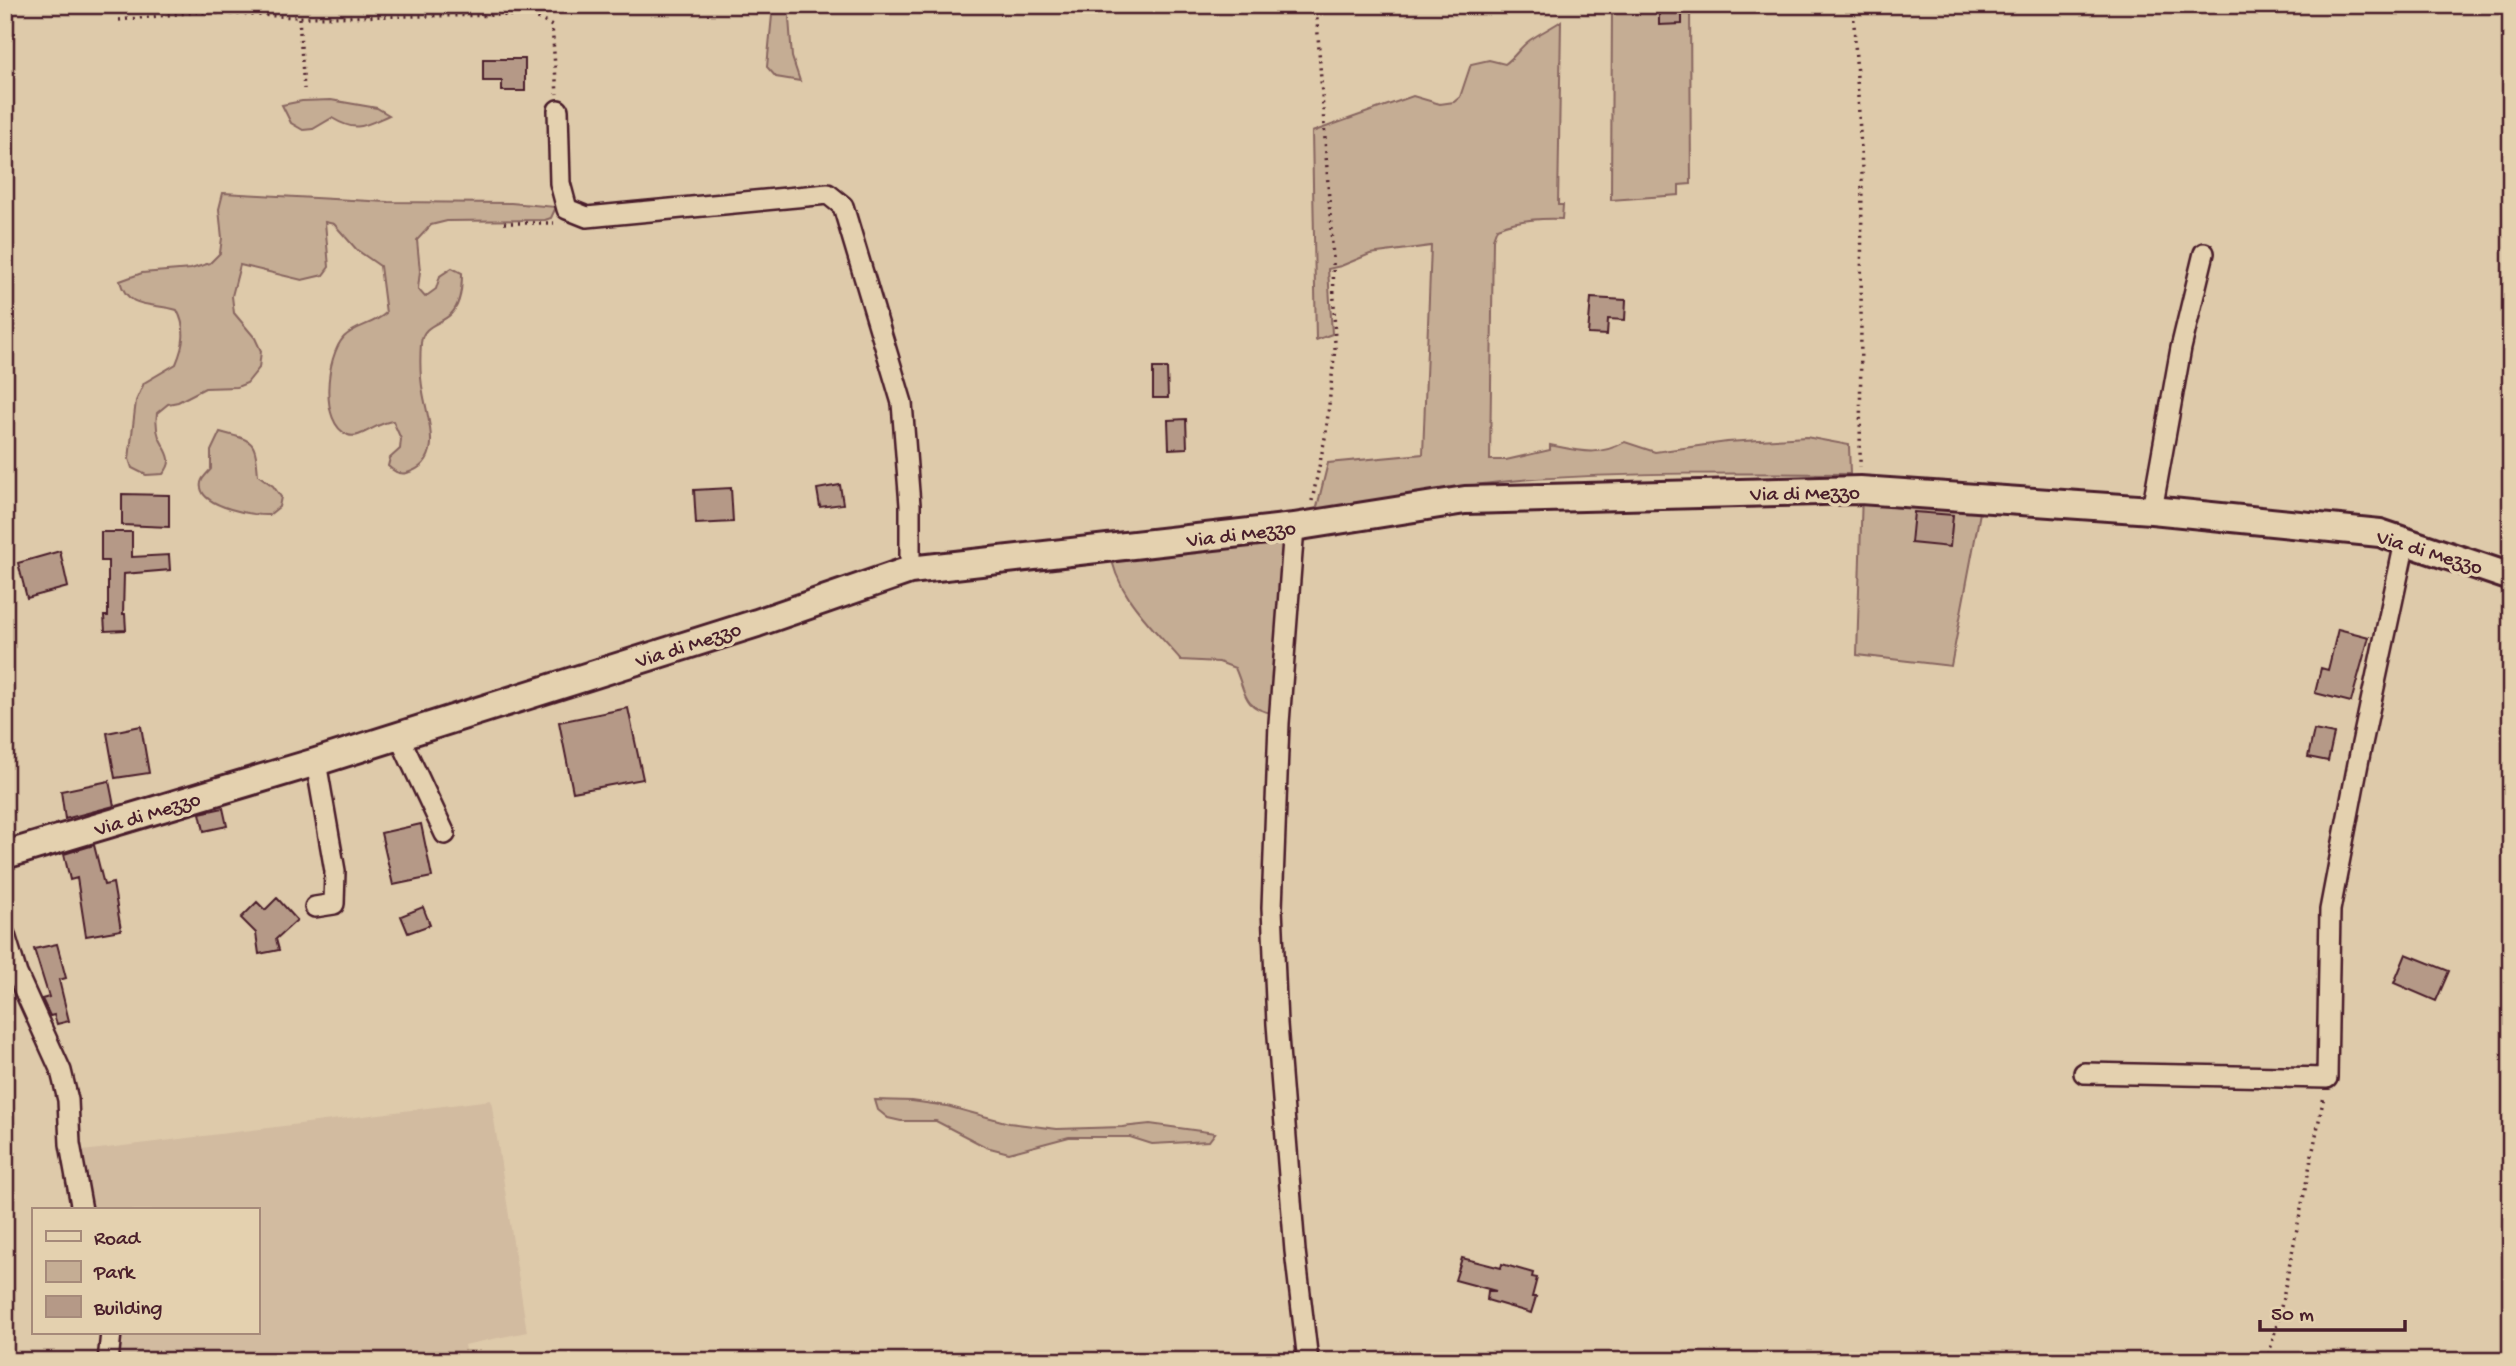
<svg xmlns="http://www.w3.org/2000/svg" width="2516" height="1366" font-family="'Gochi Hand',sans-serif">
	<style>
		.built { fill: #d2bba0 }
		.green { fill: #c5ad94; stroke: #886660; stroke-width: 2 }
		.building { fill: #b59987; stroke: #4a1f2b; stroke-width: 2 }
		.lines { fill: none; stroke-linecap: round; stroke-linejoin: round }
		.minor-casing { stroke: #4a1f2b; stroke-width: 24 }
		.major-casing { stroke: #4a1f2b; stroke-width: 32 }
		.path { stroke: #4a1f2b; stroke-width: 3.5; stroke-dasharray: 2 5; stroke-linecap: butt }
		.minor { stroke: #e4d1af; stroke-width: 19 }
		.major { stroke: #e4d1af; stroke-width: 26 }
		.labels { text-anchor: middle; stroke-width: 7; stroke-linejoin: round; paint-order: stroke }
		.street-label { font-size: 21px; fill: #4a1f2b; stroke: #e4d1af }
	</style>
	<rect width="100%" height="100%" fill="#decaaa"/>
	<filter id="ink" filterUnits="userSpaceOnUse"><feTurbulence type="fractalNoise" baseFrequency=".0143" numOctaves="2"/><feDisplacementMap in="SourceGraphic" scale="14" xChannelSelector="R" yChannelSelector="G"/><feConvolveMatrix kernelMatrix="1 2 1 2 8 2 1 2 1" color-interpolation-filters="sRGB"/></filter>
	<g filter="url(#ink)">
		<!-- built -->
		<path class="built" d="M491 1100 527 1332 464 1345 467 1361H118L114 1333H257V1210H93L83 1151Z"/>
		<!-- green -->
		<path class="green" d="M773 5H788L792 57 800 81 776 77 767 67Z
			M1612 5H1690L1691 184 1679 185V195L1611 200Z
			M1561 21 1558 205H1563L1562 219C1540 218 1517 220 1497 228L1493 239 1490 460H1506L1550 450V445C1580 451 1598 457 1625 442L1655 452 1727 442 1806 437 1849 445 1850 474C1741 473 1630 472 1521 480 1452 486 1384 499 1316 511L1328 463 1423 454 1431 246 1370 254 1341 266 1328 269 1332 334 1316 340 1312 132 1413 96 1440 104 1454 102 1460 97 1471 64 1489 60 1505 64C1515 57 1520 47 1530 40 1540 33 1551 28 1561 21Z
			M331 100 377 108 389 115C364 126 357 133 332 118L313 129 303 130 291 123 282 105 302 101Z
			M223 193 388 202 511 203 556 207 551 218 545 220 447 221 431 225 417 240 420 271 418 289 425 297 436 289 440 276 452 268 462 273C462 287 461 304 451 314 440 325 423 324 421 343 420 358 420 377 423 392 427 418 446 462 407 473 399 475 393 471 388 466L390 458 400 449 401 439 393 421C377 422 360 440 348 435 319 424 326 356 344 337 356 325 373 325 386 313L380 266 357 250 334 224 325 222 329 267 323 275 302 280 240 265 232 296 234 313 255 338 261 351 259 368 247 383 237 387 205 388 178 402 168 404 157 413C156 421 156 429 159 437 165 451 176 459 163 474L146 475 132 468 129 459 136 401 144 383 176 364C184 345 187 329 177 310 153 302 128 311 120 281L142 273 191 269 210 263 220 253 222 238 219 209Z
			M220 432C255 441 255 440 258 475L273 486 281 497 279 507 269 515C254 516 204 507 201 488 199 480 206 475 211 469V451Z
			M1862 492 1982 502 1951 666 1857 655Z
			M1286 529 1272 713C1242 708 1246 692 1235 668L1219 662 1181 660C1153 627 1115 595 1110 549Z
			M875 1100 912 1101 947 1106 1009 1123 1057 1129 1122 1127 1150 1124 1215 1133 1209 1141 1152 1144 1130 1137H1069L1009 1153 986 1147 936 1121H901L888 1118 878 1110Z"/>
		<!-- building -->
		<path class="building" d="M1682 7V24L1659 25V8Z
			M483 59H525V91H502V81H483Z
			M1591 298 1626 300 1625 320 1608 319 1607 335 1588 334Z
			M1153 368H1167L1168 398H1153Z
			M1186 419 1187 448 1169 449 1168 420Z
			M840 485 843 504 820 507 817 489Z
			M731 488 733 522 696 524 694 490Z
			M122 494 169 495V527L122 525Z
			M1914 512 1953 515 1950 547 1911 543Z
			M101 532H132V557L169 555 170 570 124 574 123 614H125L126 630 105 631 104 616H108V561H101Z
			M60 551 68 587 27 598 18 563Z
			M2338 629 2369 637 2351 702 2315 693 2321 668 2328 670Z
			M628 708 643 779 573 792 559 722Z
			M141 726 149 773 115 778 107 733Z
			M2314 730 2334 734 2328 761 2308 757Z
			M109 781 114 806 65 819 61 791Z
			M223 808 227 826 204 831 200 813Z
			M421 824 432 877 393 885 381 833Z
			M94 845 104 885 113 883 121 930 86 936 77 878 70 880 64 854Z
			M277 898 297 920 276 939 279 950 259 954 256 933 241 918 257 902 265 910Z
			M423 907 430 925 408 933 401 916Z
			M57 944 66 978 59 980 69 1021 57 1024 54 1015 50 1016 42 999 49 997 34 949Z
			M2406 954 2449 971 2436 1001 2394 983Z
			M1462 1258 1501 1268 1502 1264 1533 1273 1532 1277 1537 1278 1532 1297H1536L1531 1313 1487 1300 1488 1291H1496L1455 1280Z"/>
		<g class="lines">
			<!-- minor casing -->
			<g class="minor-casing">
				<path id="minor" d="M558 110 560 183 567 209 587 217 828 194 843 206 902 403 910 505V570
					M2152 510 2181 348 2204 253
					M1294 527 1279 723 1272 908 1277 1024 1295 1251 1308 1361
					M399 736 445 834
					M315 907 334 904 335 871 316 762
					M5 935 17 974 61 1071 68 1100 70 1144 82 1210
					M2084 1073 2327 1078 2330 910 2360 753 2405 542
					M108 1361 111 1333"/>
			</g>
			<!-- major casing -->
			<g class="major-casing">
				<path id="major" d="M5 855 316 762 757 623 910 570 1294 527 1465 500 1860 490 2152 510 2380 533 2511 577"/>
			</g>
			<!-- path -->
			<path class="path" d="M1853 5 1862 169 1860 467
				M299 18 304 89
				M119 20 197 12 299 17 532 15 552 26 557 94
				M504 223H554
				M1312 501 1326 433 1335 348 1333 259 1316 5
				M2267 1361 2279 1317 2324 1096"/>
			<!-- minor -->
			<use href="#minor" class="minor"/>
			<!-- major -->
			<use href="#major" class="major"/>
		</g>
	</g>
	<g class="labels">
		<!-- street labels -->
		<g class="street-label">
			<text transform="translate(1805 492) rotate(-1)" y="7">Via di Mezzo</text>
			<text transform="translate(1241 533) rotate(-7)" y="7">Via di Mezzo</text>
			<text transform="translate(2430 551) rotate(17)" y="7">Via di Mezzo</text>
			<text transform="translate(688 644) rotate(-18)" y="7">Via di Mezzo</text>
			<text transform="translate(147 813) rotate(-17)" y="7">Via di Mezzo</text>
		</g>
	</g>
	<!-- margin -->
	<rect width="2516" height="1366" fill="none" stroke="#e4d1af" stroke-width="28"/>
	<rect x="14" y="14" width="2488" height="1338" fill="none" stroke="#4a1f2b" stroke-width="2.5" filter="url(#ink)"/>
	<!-- legend -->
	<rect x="32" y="1208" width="228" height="126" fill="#e4d1af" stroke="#a68a7a" stroke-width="2"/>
	<rect x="46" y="1231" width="35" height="10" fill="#e4d1af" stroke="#a68a7a" stroke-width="2"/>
	<text x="94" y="1244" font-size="21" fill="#4a1f2b">Road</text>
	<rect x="46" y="1261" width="35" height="21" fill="#c5ad94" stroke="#a68a7a" stroke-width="2"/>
	<text x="94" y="1278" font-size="21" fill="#4a1f2b">Park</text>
	<rect x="46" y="1296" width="35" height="21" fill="#b59987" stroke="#a68a7a" stroke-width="2"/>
	<text x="94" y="1314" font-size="21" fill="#4a1f2b">Building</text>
	<!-- scale -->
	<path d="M2260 1320v10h145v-10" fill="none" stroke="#4a1f2b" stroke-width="3.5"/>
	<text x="2271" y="1320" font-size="21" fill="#4a1f2b" stroke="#e4d1af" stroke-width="5" paint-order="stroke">50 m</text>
</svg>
